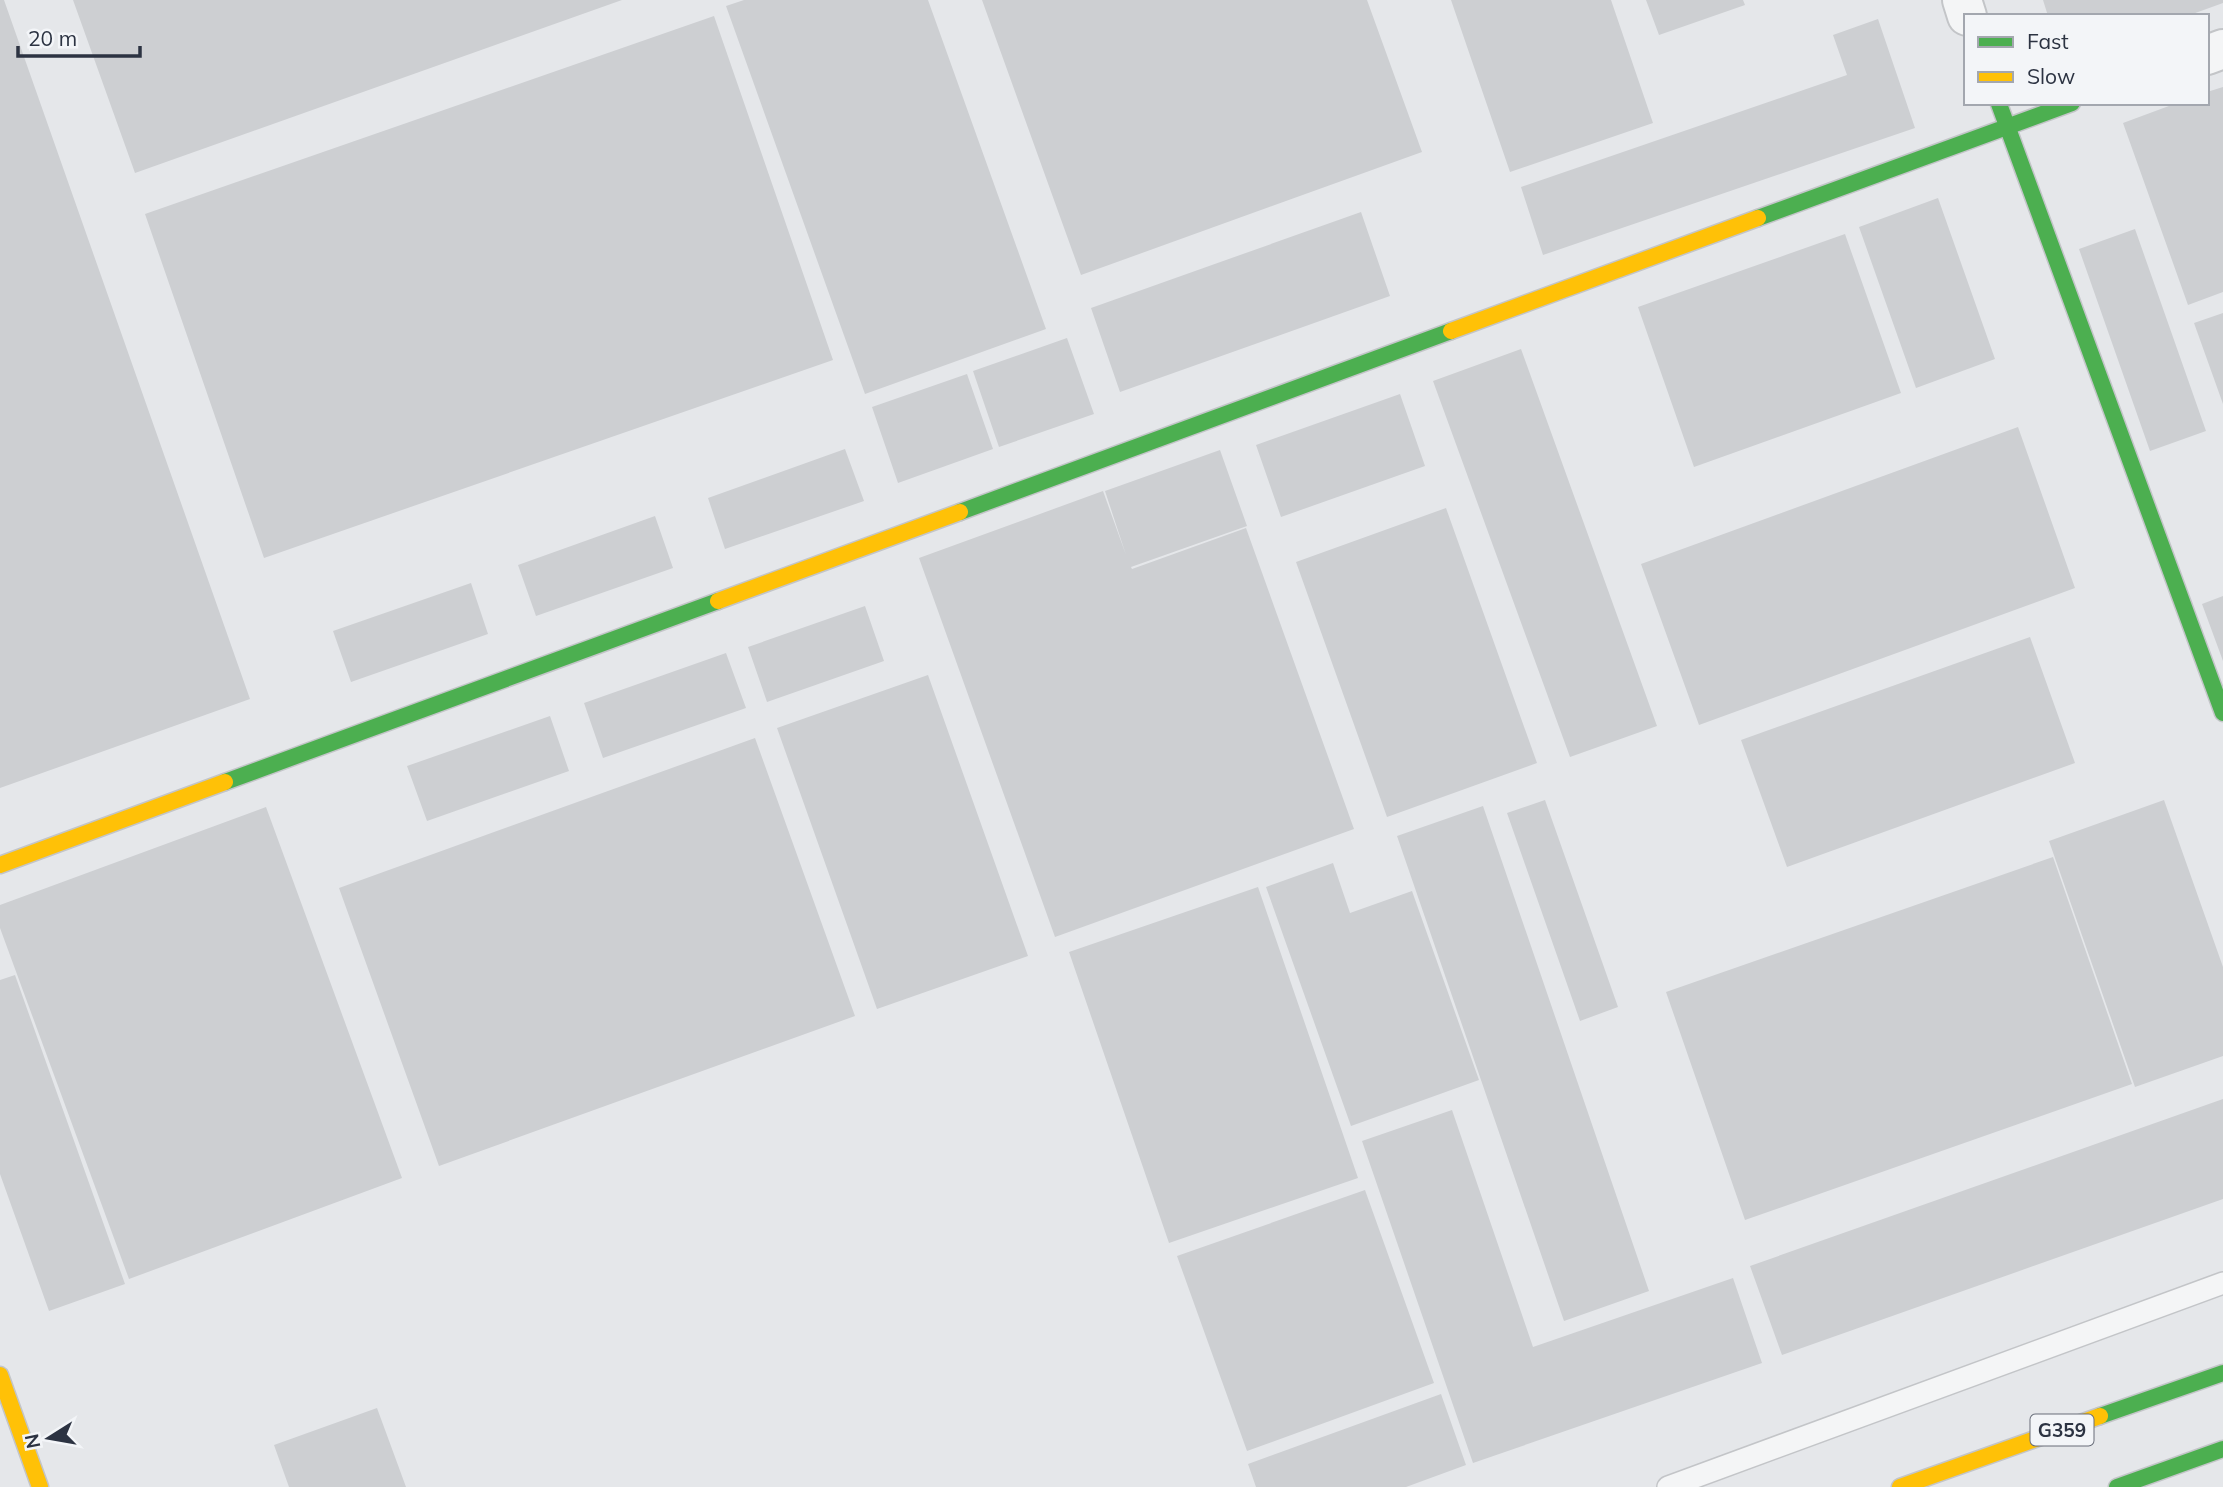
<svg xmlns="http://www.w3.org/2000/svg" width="2223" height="1487" font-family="Mulish,sans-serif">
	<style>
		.building { fill: #cdcfd2 }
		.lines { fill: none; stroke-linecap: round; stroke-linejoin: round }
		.lane-casing { stroke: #c3c5c8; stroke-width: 24 }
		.street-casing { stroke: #c3c5c8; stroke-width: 42 }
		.fast-casing { stroke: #c3c5c8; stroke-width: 19 }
		.slow-casing { stroke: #c3c5c8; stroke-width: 19 }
		.lane { stroke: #f4f5f6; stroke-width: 21 }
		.street { stroke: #f4f5f6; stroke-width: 38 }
		.fast { stroke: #4caf50; stroke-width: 16 }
		.slow { stroke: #ffc107; stroke-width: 16 }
		.labels { text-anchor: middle; stroke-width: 7; stroke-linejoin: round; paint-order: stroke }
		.shield { fill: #f3f5f8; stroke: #686d79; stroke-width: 2 }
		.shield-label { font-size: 19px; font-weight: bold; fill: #2c3342 }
	</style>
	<rect width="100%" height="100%" fill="#e5e7ea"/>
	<!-- building -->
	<path class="building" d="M0 0H4L250 699 0 788Z
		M73 0H622L135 173Z
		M744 0H928L1046 329 865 394 726 6Z
		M982 0H1367L1422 152 1081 275Z
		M1451 0H1611L1653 123 1510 172Z
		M1646 0H1743L1745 5 1659 35Z
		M2043 0H2223V3L2187 16H2048Z
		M714 16 833 360 264 558 145 214Z
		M1878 19 1915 128 1543 255 1521 187 1847 75 1833 35Z
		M2223 87V292L2188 305 2123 123 2177 103H2207V92Z
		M1938 198 1995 359 1916 388 1859 227Z
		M1361 212 1390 296 1120 392 1091 308Z
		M2135 229 2206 431 2150 451 2079 249Z
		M1845 234 1901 393 1694 467 1638 307Z
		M2223 313V404L2194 323Z
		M1067 338 1094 414 999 447 973 371Z
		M1521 349 1657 726 1570 757 1433 381Z
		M967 374 993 449 898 483 872 407Z
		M1400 394 1425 466 1281 517 1256 445Z
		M2018 427 2075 588 1699 725 1641 564Z
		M845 449 864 501 725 549 708 498Z
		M1220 450 1247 526 1131 567 1132 569 1246 528 1354 829 1055 937 919 558 1103 491 1126 555 1105 491Z
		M1446 508 1537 763 1387 817 1296 562Z
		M655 516 673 568 536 616 518 565Z
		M471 583 488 634 351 682 333 631Z
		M2223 596V661L2202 604Z
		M865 606 884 661 767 702 748 647Z
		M2030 637 2075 763 1787 867 1741 740Z
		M726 653 746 708 603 758 584 703Z
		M928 675 1028 956 877 1009 777 728Z
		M550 716 569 771 427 821 407 766Z
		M755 738 855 1016 439 1166 339 888Z
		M1545 800 1618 1007 1580 1021 1507 813Z
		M2164 800 2223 967V1056L2135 1087 2049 841Z
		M1483 806 1649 1291 1564 1321 1397 836Z
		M266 807 402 1178 129 1279 0 928V905Z
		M2053 857 2132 1084 1745 1220 1666 992Z
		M1333 863 1350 913 1412 891 1479 1080 1351 1126 1266 887Z
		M1258 887 1358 1178 1169 1243 1069 952Z
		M15 975 125 1284 49 1311 0 1174V980Z
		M2223 1099V1199L1782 1355 1750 1266Z
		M1452 1110 1533 1347 1733 1278 1762 1363 1473 1463 1362 1141Z
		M1365 1190 1434 1383 1247 1451 1177 1256Z
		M1441 1394 1466 1465 1406 1487H1256L1248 1464Z
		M377 1408 406 1487H289L274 1445Z"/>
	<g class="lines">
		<!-- lane casing -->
		<g class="lane-casing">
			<path id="lane" d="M1668 1487 2223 1283"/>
		</g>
		<!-- street casing -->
		<g class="street-casing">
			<path id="street" d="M1962 0 1967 16
				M2207 55 2223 49"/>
		</g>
		<!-- fast casing -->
		<g class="fast-casing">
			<path id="fast" d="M1999 104 2223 713
				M1758 218 2072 103
				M960 512 1451 331
				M225 782 718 601
				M2100 1416 2223 1373
				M2117 1487 2223 1449"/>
		</g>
		<!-- slow casing -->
		<g class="slow-casing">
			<path id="slow" d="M1451 331 1758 218
				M718 601 960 512
				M0 865 225 782
				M0 1375 40 1487
				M1900 1487 2100 1416"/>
		</g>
		<!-- lane -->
		<use href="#lane" class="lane"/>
		<!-- street -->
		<use href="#street" class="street"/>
		<!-- fast -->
		<use href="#fast" class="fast"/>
		<!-- slow -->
		<use href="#slow" class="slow"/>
	</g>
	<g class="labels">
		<!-- shield labels -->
		<rect class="shield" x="2030.5" y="1414.5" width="63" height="31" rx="5"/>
		<g class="shield-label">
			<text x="2062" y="1437">G359</text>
		</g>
	</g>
	<!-- legend -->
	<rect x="1964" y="14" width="245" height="91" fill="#f3f5f8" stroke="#a3a7af" stroke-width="2"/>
	<rect x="1978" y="37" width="35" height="10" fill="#4caf50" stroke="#a3a7af" stroke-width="2"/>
	<text x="2027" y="49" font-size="21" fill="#2c3342">Fast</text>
	<rect x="1978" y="72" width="35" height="10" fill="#ffc107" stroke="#a3a7af" stroke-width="2"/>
	<text x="2027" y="84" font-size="21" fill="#2c3342">Slow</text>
	<!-- north arrow -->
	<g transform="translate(49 1438) rotate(259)" stroke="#f3f5f8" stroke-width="5" paint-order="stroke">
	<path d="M0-5L12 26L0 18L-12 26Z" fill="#2c3342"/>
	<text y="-10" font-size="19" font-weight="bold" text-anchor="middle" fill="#2c3342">N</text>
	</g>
	<!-- scale -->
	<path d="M18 46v10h122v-10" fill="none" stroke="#2c3342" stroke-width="3.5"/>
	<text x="28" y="46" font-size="21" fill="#2c3342" stroke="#f3f5f8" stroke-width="5" paint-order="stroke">20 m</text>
</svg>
